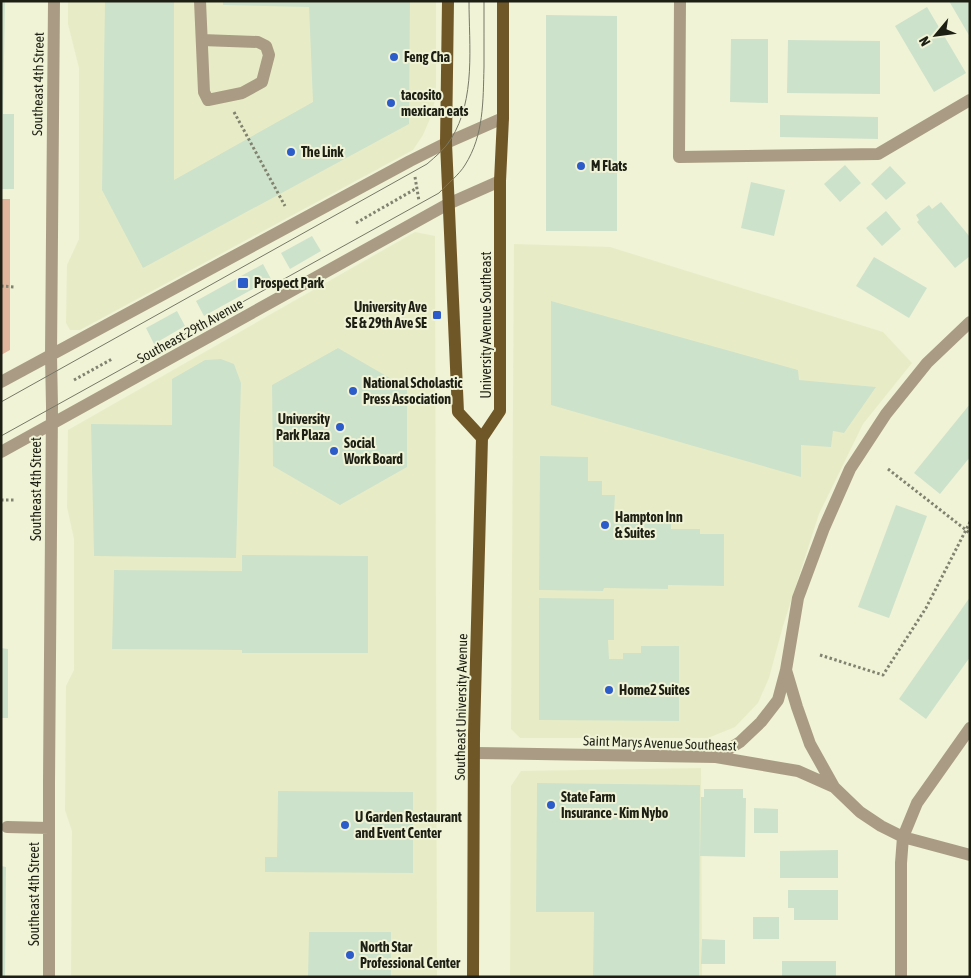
<svg xmlns="http://www.w3.org/2000/svg" width="971" height="978" font-family="'Asap Condensed',sans-serif">
	<style>
		.built { fill: #e8ecc6 }
		.green { fill: #e1b59c }
		.building { fill: #cde2cb }
		.lines { fill: none; stroke-linecap: round; stroke-linejoin: round }
		.path { stroke: #818370; stroke-width: 3; stroke-dasharray: 2.5 2.5; stroke-linecap: butt }
		.minor { stroke: #aa9c84; stroke-width: 12 }
		.major { stroke: #705727; stroke-width: 12 }
		.tram { stroke: #777866; stroke-width: 1 }
		.poi-dot { fill: #2c5bca; stroke: #f0f3d6; stroke-width: 2 }
		.labels { text-anchor: middle; stroke-width: 4; stroke-linejoin: round; paint-order: stroke }
		.poi-label { font-size: 14px; font-weight: bold; fill: #1e1f14; stroke: #f0f3d6; text-anchor: start }
		.street-label { font-size: 14px; fill: #1e1f14; stroke: #f0f3d6 }
	</style>
	<rect width="100%" height="100%" fill="#f0f3d6"/>
	<!-- built -->
	<path class="built" d="M68 1H436V95L432 114 423 135 413 150 80 330H70L66 323 67 265 79 239V68L68 24Z
		M415 232 435 236 437 977H71L72 831 65 810 66 686 74 670V539L67 507 68 430Z
		M514 244 610 247 883 332 912 363 863 424 819 514 783 626 769 678 758 703 735 727 708 738H520L511 729Z
		M701 768 702 977H510L511 786 521 771Z"/>
	<!-- green -->
	<path class="green" d="M1 199H10V350L1 355Z"/>
	<!-- building -->
	<path class="building" d="M1 1H5L3 114H14V189H1Z
		M105 1H174V180L313 102 309 7 223 5V1H410L409 124 143 268 102 190Z
		M949 1H970V37Z
		M927 7 966 73 934 92 895 26Z
		M546 15 617 16V231H546Z
		M731 39H768V103L730 102Z
		M788 40 880 41V94L787 93Z
		M780 115 878 117V139L780 137Z
		M845 165 861 183 840 202 824 184Z
		M890 166 906 183 886 200 871 184Z
		M751 182 785 190 774 236 741 228Z
		M941 202 970 237V256L955 268 917 222 919 220 916 215 929 205 932 209Z
		M886 211 901 229 882 246 866 228Z
		M312 236 321 251 290 269 281 253Z
		M874 257 927 288 909 318 856 286Z
		M263 264 271 279 204 316 196 301Z
		M551 301 798 370 799 380 876 387 844 433 833 431 831 447 801 445V477L551 405Z
		M177 311 185 326 154 344 146 328Z
		M338 348 407 388V467L340 505 273 466 272 385Z
		M221 359 234 364 241 383 236 558 94 556 91 424 172 425V379L205 360Z
		M970 404V457L940 494 914 473Z
		M540 456 588 457V481H602V495H615L614 512H654V521H671V529H700V534H724V586L668 585V589L604 588 603 591 539 590Z
		M896 505 927 516 889 618 858 607Z
		M242 555 368 556V653H242V650L112 649 114 570 242 571Z
		M970 597V657L926 719 899 699Z
		M539 598 614 599V640H608L609 659H623V653H641V646H679V721L539 720Z
		M1 648 8 649V718H1Z
		M537 783 700 785 699 977H593L594 912H536Z
		M704 789H743V798H746L745 857 700 856 701 797H704Z
		M278 791 413 792V873L265 872V857H277Z
		M754 808 778 809V833H754Z
		M838 850V878H780V851Z
		M1 866 6 867 5 977H1Z
		M788 890H838V920H794V908H788Z
		M753 917H779V939H753Z
		M309 932H391V977H308Z
		M702 939 725 940V964H701Z
		M782 961H836V977H782Z"/>
	<g class="lines">
		<!-- path -->
		<path class="path" d="M234 112 285 206
			M415 177 419 201
			M356 223 417 188
			M1 286 15 287
			M74 380 112 359
			M888 469 966 530 970 534
			M1 500H16
			M820 655 883 675 926 608 970 522"/>
		<!-- minor -->
		<path class="minor" d="M200 1 204 92 208 100 242 93 262 82 269 55 266 46 258 42 202 40
			M680 1 679 157 878 154 970 100
			M1 382 410 161 446 143 503 118
			M1 452 448 204 500 181
			M786 670 797 707 810 744 834 787
			M475 753 716 757 798 771 834 787 860 812 881 826 903 837 970 855
			M716 757 740 742 761 722 778 700 786 670 798 598 824 528 850 469 886 414 927 363 970 322
			M7 827 49 828
			M49 977V782L52 407 51 355 54 1
			M901 977V863L903 837 917 803 970 728"/>
		<!-- major -->
		<path class="major" d="M448 1 446 143 458 412 482 438
			M482 438 500 411V181L503 118V1
			M473 977 474 734 482 438"/>
		<!-- tram -->
		<path class="tram" d="M1 402 427 164C435 157 445 149 451 139 476 99 469 46 469 1
			M1 436 439 193C447 184 459 175 465 165 484 135 483 101 484 67 484 45 484 23 484 1"/>
	</g>
	<!-- markers -->
	<g class="poi-dot">
		<circle cx="394" cy="57" r="5"/>
		<circle cx="391" cy="103" r="5"/>
		<circle cx="291" cy="152" r="5"/>
		<circle cx="581" cy="166" r="5"/>
		<rect x="237" y="277" width="12" height="12" rx="2.5"/>
		<rect x="432" y="310" width="10" height="10" rx="2.5"/>
		<circle cx="353" cy="391" r="5"/>
		<circle cx="340" cy="427" r="5"/>
		<circle cx="334" cy="451" r="5"/>
		<circle cx="605" cy="525" r="5"/>
		<circle cx="609" cy="690" r="5"/>
		<circle cx="551" cy="805" r="5"/>
		<circle cx="345" cy="825" r="5"/>
		<circle cx="350" cy="955" r="5"/>
	</g>
	<g class="labels">
		<!-- poi labels -->
		<g class="poi-label">
			<text x="404" y="62">Feng Cha</text>
			<text x="401" y="100">tacosito<tspan x="401" dy="16">mexican eats</tspan></text>
			<text x="301" y="157">The Link</text>
			<text x="591" y="171">M Flats</text>
			<text x="254" y="288">Prospect Park</text>
			<text x="427" y="312" text-anchor="end">University Ave<tspan x="427" dy="16">SE &amp; 29th Ave SE</tspan></text>
			<text x="363" y="388">National Scholastic<tspan x="363" dy="16">Press Association</tspan></text>
			<text x="330" y="424" text-anchor="end">University<tspan x="330" dy="16">Park Plaza</tspan></text>
			<text x="344" y="448">Social<tspan x="344" dy="16">Work Board</tspan></text>
			<text x="615" y="522">Hampton Inn<tspan x="615" dy="16">&amp; Suites</tspan></text>
			<text x="619" y="695">Home2 Suites</text>
			<text x="561" y="802">State Farm<tspan x="561" dy="16">Insurance - Kim Nybo</tspan></text>
			<text x="355" y="822">U Garden Restaurant<tspan x="355" dy="16">and Event Center</tspan></text>
			<text x="360" y="952">North Star<tspan x="360" dy="16">Professional Center</tspan></text>
		</g>
		<!-- street labels -->
		<g class="street-label">
			<text transform="translate(38 84) rotate(-89)" y="5">Southeast 4th Street</text>
			<text transform="translate(486 325) rotate(-90)" y="5">University Avenue Southeast</text>
			<text transform="translate(190 331) rotate(-29)" y="5">Southeast 29th Avenue</text>
			<text transform="translate(36 489) rotate(-90)" y="5">Southeast 4th Street</text>
			<text transform="translate(461 707) rotate(-89)" y="5">Southeast University Avenue</text>
			<text transform="translate(660 743) rotate(2)" y="5">Saint Marys Avenue Southeast</text>
			<text transform="translate(34 894) rotate(-90)" y="5">Southeast 4th Street</text>
		</g>
	</g>
	<!-- border -->
	<rect width="971" height="978" fill="none" stroke="#1e1f14" stroke-width="5"/>
	<!-- north arrow -->
	<g transform="translate(936 35) rotate(241)" stroke="#f0f3d6" stroke-width="4" paint-order="stroke">
	<path d="M0-4L9 19L0 12L-9 19Z" fill="#1e1f14"/>
	<text y="-8" font-size="14" font-weight="bold" text-anchor="middle" fill="#1e1f14">N</text>
	</g>
</svg>
